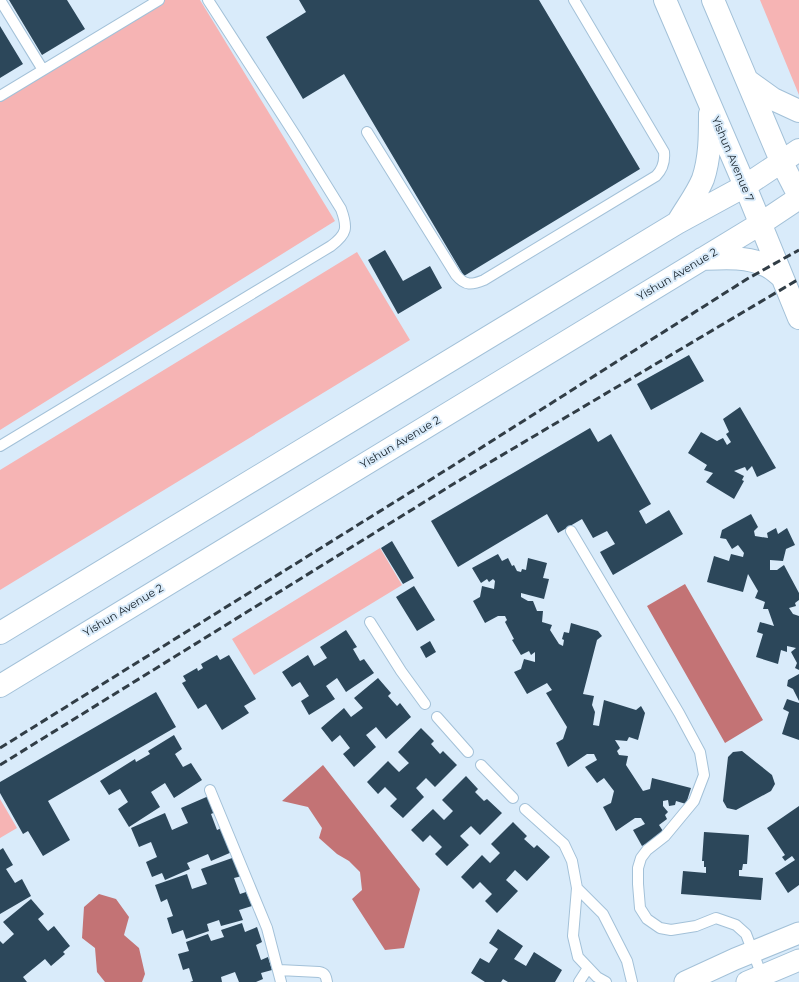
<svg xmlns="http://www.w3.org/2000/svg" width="799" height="982" font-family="Montserrat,sans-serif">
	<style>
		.green { fill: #f6b4b4 }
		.water { fill: #c37375 }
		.building { fill: #2c475a }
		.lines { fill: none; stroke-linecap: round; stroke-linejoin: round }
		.service-casing { stroke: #a3c1d8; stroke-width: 12 }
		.minor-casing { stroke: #a3c1d8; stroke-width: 23 }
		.primary-casing { stroke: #a3c1d8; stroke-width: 24 }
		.service { stroke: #fff; stroke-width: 10 }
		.minor { stroke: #fff; stroke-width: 21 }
		.primary { stroke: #fff; stroke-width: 22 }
		.rail { stroke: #313d46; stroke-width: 3; stroke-dasharray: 8 4; stroke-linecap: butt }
		.labels { text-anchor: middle; stroke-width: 4; stroke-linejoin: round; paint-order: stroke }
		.street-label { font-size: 11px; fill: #131e26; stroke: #d9ebfa }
	</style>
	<rect width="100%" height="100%" fill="#d9ebfa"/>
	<!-- green -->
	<path class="green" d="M159 0H200L335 221 0 430V98Z
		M760 0H799V95Z
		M357 252 410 340 0 590V470Z
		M380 548 402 585 254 675 232 639Z
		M0 799 17 828 0 838Z"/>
	<!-- water -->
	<path class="water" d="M685 584 763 720 725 743 647 606Z
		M323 765 420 889 404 948 385 950 352 899 362 890 360 872 349 861 337 854 319 838 322 828 308 807 282 801Z
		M99 894 116 899 129 917 124 935 139 948 145 974 142 982H105L97 972 95 948 82 938 84 907Z"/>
	<!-- building -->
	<path class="building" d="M9 0H67L85 29 42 55Z
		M299 0H539L640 169 464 276 344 74 303 99 266 37 306 12Z
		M0 26 23 64 0 78Z
		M385 250 403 281 430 266 442 288 398 314 368 260Z
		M689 355 704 381 651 410 637 384Z
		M740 407 776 468 757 477 752 466 747 471 745 467 734 471 744 476 742 480 744 481 734 499 706 482 713 473 704 470 707 465 688 453 701 432 717 441 723 438 727 445 731 442 726 434 729 432 723 419Z
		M590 428 598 442 611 434 651 504 639 511 646 524 669 510 683 534 613 575 600 552 615 544 607 531 593 538 582 519 558 533 547 514 458 567 431 521Z
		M751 514 758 527 754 531 755 536 768 538 767 533 776 528 778 534 787 528 795 545 786 549 783 561 770 560V570H777L784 565 799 593V600L795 603 796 606 789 608 793 614 799 616V670L795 668 797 663 791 652 796 648 787 646V652L781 650 778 664 756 657 763 634 757 632 760 622 774 626 768 609H763L765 602 755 598 758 591 748 574 743 592 707 582 714 556 729 561 731 554 743 557 744 553 738 545 732 549 726 539 720 538 722 530Z
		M392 541 414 578 403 584 381 548Z
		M498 554 502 561 508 558 512 566 514 565 517 571 521 572 522 569 526 570 528 558 547 563 543 578 549 579 544 599 521 593V597L528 601H533L537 611H543L542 622 552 625 550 630 559 644 563 646 564 640 562 639 564 632 569 633 571 623 598 631 602 636 597 640 583 694 594 696 592 705 595 712 593 725 599 726 604 700 636 710 641 706 645 713 638 740 629 737 627 741 615 740 620 748 617 751 619 755 628 756 626 765 643 791 650 789 652 778 691 788 686 804 676 801 675 805 669 806 668 800 663 801V806L668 812 665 815 667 819 659 825 665 834 642 846 633 830 645 824 641 818H635L616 831 603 807 611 803 614 791 604 778 597 783 585 767 597 760 594 754H587L568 767 556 743 563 739 567 727 546 693 552 690 547 683 527 694 514 672 521 669 524 659 535 662V652L531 655 529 651 521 655 512 640 514 639 505 622 507 620 505 616H498L485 623 473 601 480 597 482 586 494 589 495 581 493 579 489 582 487 579 481 583 472 568Z
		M414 586 435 620 417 631 396 597Z
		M346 630 357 647 353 649 360 661 364 659 374 673 346 692 337 678 326 686 335 699 309 715 301 701 309 696 300 682 292 687 282 672 308 655 314 666 327 658 320 647Z
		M430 641 436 652 426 658 420 647Z
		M217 655 220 660 229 655 256 699 244 706 249 713 222 730 206 704 198 709 182 683 186 681 183 676 197 668 198 671 203 668 201 664Z
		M799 674V701L793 689 787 686 788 680Z
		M378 678 391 693 388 696 397 706 400 703 411 717 386 739 376 727 366 735 376 747 354 767 343 754 350 748 340 735 332 742 321 728 344 708 351 717 363 708 354 698Z
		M156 692 176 727 48 801 70 840 43 856 28 831 23 834 0 793V782Z
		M787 699 799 703V740L782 734 789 712 783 709Z
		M421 728 434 741 431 744 440 754 443 751 457 765 435 787 426 778 416 788 424 797 403 818 390 806 397 799 385 787 378 794 367 782 388 761 399 772 409 763 398 752Z
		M174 735 182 749 175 754 183 767 191 763 202 780 174 798 165 783 151 792 160 807 129 827 118 809 128 802 120 789 109 795 100 781 135 759 136 762 150 754 148 751Z
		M742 751 772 775 775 784 771 791 736 810 727 808 723 801 728 757 733 752Z
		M466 776 478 789 475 792 484 801 487 799 502 813 480 835 471 826 460 836 469 845 447 866 435 854 442 847 430 835 423 842 411 830 433 809 444 820 453 811 442 800Z
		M211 795 218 811 211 814 217 830 224 827 232 852 211 861 208 854 187 863 190 869 165 880 162 873 152 877 146 862 157 857 151 842 139 847 131 828 165 813 172 830 188 823 181 808Z
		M799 806V885L788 893 775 873 795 860 792 856 785 861 782 857 785 855 767 828Z
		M513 822 527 836 524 839 534 848 537 845 550 857 527 881 515 870 506 880 518 891 497 913 485 901 492 894 480 882 473 889 461 877 482 855 490 863 500 853 491 844Z
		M704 832 749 835 747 864H743L742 870H739V876L763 878 761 900 681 894 683 871 706 873V867H704V861H702Z
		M3 848 13 865 6 869 15 883 22 879 31 896 0 914V850Z
		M235 857 242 876 234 878 240 894 246 892 252 906 239 910 243 920 221 926 219 920 207 924 209 931 186 939 183 930 172 934 167 918 173 916 167 899 161 902 155 885 187 874 192 889 207 884 201 869Z
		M31 899 44 914 38 919 48 931 54 926 70 946 63 952 65 954 51 966 45 959 23 977 27 982H0V941L3 944 14 934 3 922Z
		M242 923 245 932 257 927 262 942 256 945 261 960 268 957 272 970 261 973 263 979 256 982H239L235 972 221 977 222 982H190L193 981 189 968 183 970 178 954 189 951 186 942 208 934 211 941 224 937 221 930Z
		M498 929 523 946 514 959 526 966 534 952 562 970 555 982H508L503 979 501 982H485L471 973 480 958 489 963 498 949 489 943Z"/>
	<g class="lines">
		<!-- service casing -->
		<g class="service-casing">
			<path id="service" d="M0 0 43 70
				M0 96 159 0
				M367 132 456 275C465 286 472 285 484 280L656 176C663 169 665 162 664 152L574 0
				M0 446 331 246C347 234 348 228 341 209L297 138 208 0
				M571 531 679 713 700 752 704 775 694 801 665 836 647 850 641 858 638 868V884L640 908 647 919 660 928 671 930 696 926 716 918 736 925 746 934 762 976
				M370 622 401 671 425 704
				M437 717 468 752
				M481 765 513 798
				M210 790 267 928 281 982
				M525 809 564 844 572 861 577 888 573 936 578 957 597 977 606 982
				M577 888 603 914 627 961 632 982
				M279 970 319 972C325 973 326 976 327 982
				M579 982 588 968"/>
		</g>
		<!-- minor casing -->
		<g class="minor-casing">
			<path id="minor" d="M685 982 735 959 799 933
				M747 982 799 960"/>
		</g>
		<!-- primary casing -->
		<g class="primary-casing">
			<path id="primary" d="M665 0 745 186 799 318
				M713 0 781 161 799 196
				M748 81 773 99 799 111
				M678 222C686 208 697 194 703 179 710 158 710 136 710 114
				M702 259C723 258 747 256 767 266 772 268 777 273 782 277
				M0 633 677 223 745 186 799 150
				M0 686 760 224 799 198"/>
		</g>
		<!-- service -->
		<use href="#service" class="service"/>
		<!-- minor -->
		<use href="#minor" class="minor"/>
		<!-- primary -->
		<use href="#primary" class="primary"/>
		<!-- rail -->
		<path class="rail" d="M0 748 446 470 747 279 799 250
			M0 765 455 483 799 279"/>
	</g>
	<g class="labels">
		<!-- street labels -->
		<g class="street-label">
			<text transform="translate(733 159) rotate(67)" y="4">Yishun Avenue 7</text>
			<text transform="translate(677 274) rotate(-31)" y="4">Yishun Avenue 2</text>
			<text transform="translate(400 442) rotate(-31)" y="4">Yishun Avenue 2</text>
			<text transform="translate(123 610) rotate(-31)" y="4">Yishun Avenue 2</text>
		</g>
	</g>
</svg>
